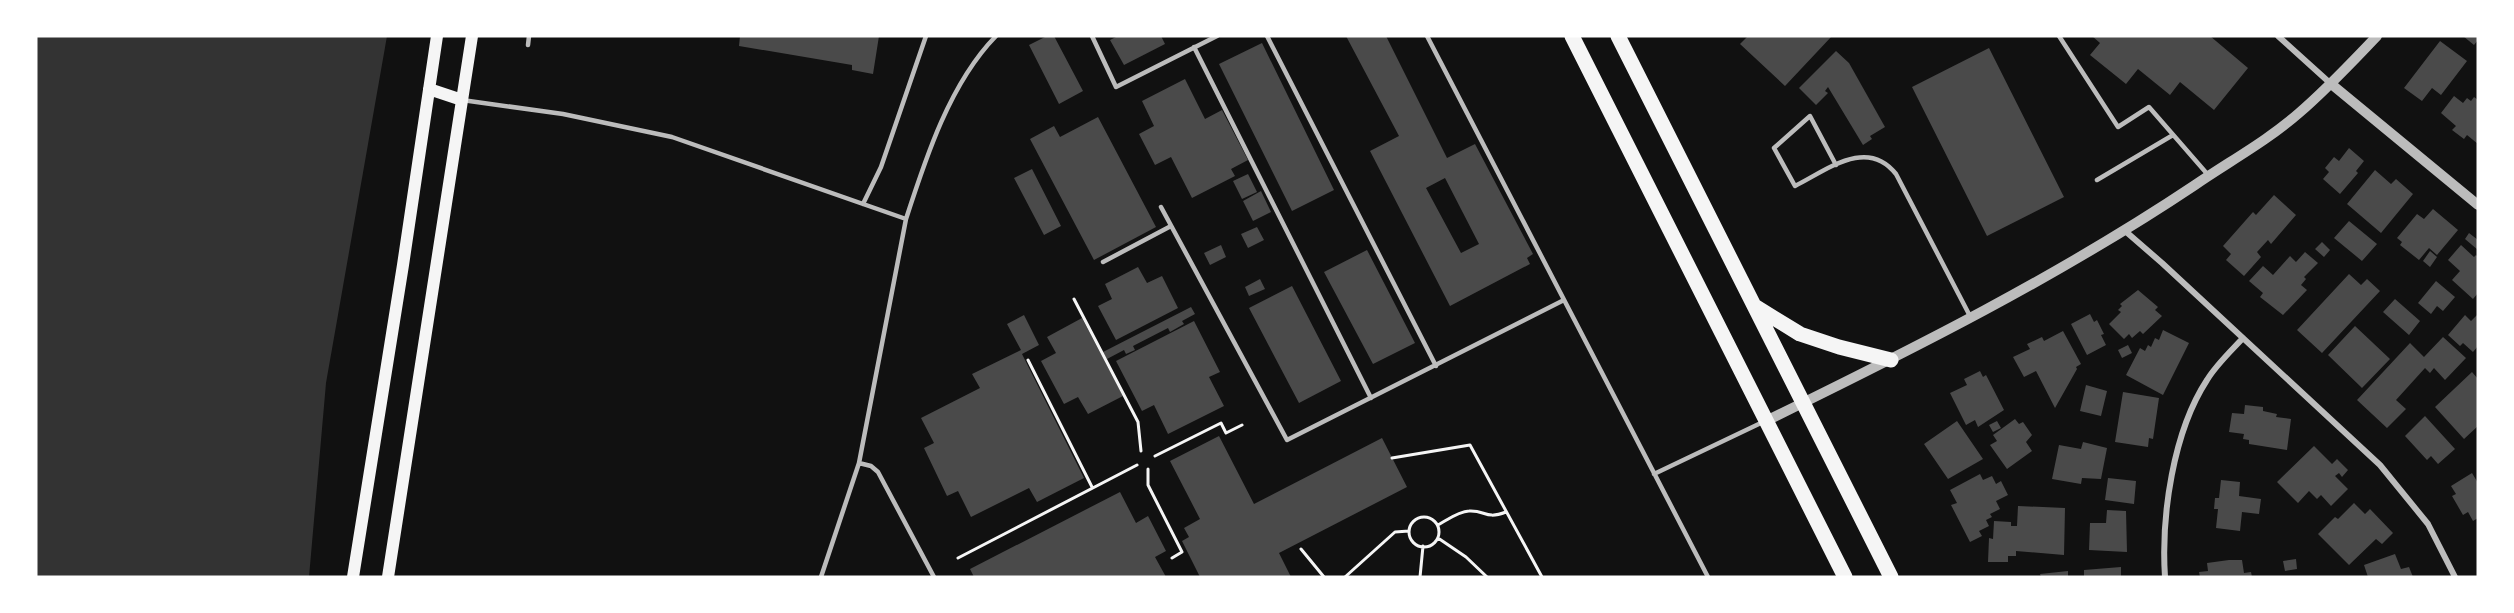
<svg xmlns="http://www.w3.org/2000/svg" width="2514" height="613" font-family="Jost,sans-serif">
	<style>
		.water { fill: #333 }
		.building { fill: #4a4a4a; fill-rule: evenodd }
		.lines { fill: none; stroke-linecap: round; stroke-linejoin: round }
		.path { stroke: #f5f5f5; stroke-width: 3 }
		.service { stroke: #bcbcbc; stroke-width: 4.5 }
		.minor { stroke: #bcbcbc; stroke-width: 6 }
		.tertiary { stroke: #bcbcbc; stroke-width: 10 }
		.secondary { stroke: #f5f5f5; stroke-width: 12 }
		.primary { stroke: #f5f5f5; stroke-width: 15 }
	</style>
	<rect width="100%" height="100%" fill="#111"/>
	<!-- water -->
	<path class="water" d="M36 36H387L326 383 309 577H36Z"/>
	<!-- building -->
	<path class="building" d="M740 36H879L873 74 852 70V65L739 46Z
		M1047 36H1054L1083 91 1059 104 1029 45Z
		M1118 36H1161L1165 44 1124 65 1110 40Z
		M1346 36H1386L1447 158 1475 144 1533 254 1527 258 1530 264 1450 306 1370 151 1399 136ZM1445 178 1479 244 1461 253 1426 188Z
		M1748 36H1832L1785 86 1740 44Z
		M2092 36H2210L2248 68 2214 110 2180 82 2170 95 2138 69 2126 84 2090 55 2100 43Z
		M2463 36H2478V40L2474 45Z
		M2440 41 2467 61 2441 95 2432 88 2422 101 2404 88Z
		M1262 43 1334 190 1292 211 1219 64Z
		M1989 48 2064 197 1987 236 1912 87Z
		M1836 51 1849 63 1885 127 1870 136 1872 139 1863 145 1828 87 1825 91 1828 93 1816 105 1799 88Z
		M1185 79 1205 119 1222 110 1248 160 1231 169 1235 176 1192 198 1171 157 1155 165 1139 134 1154 126 1142 101Z
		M2454 96 2463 103 2467 98 2471 101 2474 97 2478 100V144L2467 135 2464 139 2452 130 2456 126 2441 113Z
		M1098 117 1156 227 1094 260 1030 139 1054 126 1060 137Z
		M2349 148 2364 161 2356 171 2358 173 2340 194 2323 179 2329 172 2325 168 2334 157 2339 161Z
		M1032 169 1061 226 1044 235 1014 178Z
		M2375 170 2391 184 2396 179 2413 194 2381 233 2347 204Z
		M1248 174 1257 192 1242 199 1233 181Z
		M1261 191 1271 212 1253 221 1243 201Z
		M2274 195 2296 215 2271 244 2268 240 2257 252 2261 257 2244 276 2226 260 2231 254 2223 246 2253 212 2256 215Z
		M2433 209 2458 230 2437 255 2429 248 2419 260 2400 245 2402 242 2397 238 2417 214 2424 219Z
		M2349 221 2377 244 2362 261 2334 238Z
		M1257 227 1264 240 1248 248 1241 234Z
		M2469 233 2478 240V250L2465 239Z
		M2322 242 2330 250 2324 257 2315 249Z
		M1221 245 1226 257 1210 265 1204 253Z
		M2461 245 2474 257 2476 255 2478 257V293L2473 299 2452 280 2460 271 2448 260Z
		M1367 250 1415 343 1373 364 1324 272Z
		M2430 251 2437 257 2430 267 2423 261Z
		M2305 252 2318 263 2304 277 2306 279 2301 285 2307 290 2283 315 2260 297 2263 293 2249 281 2263 266 2273 275 2290 256 2296 262Z
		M1138 267 1147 283 1162 276 1178 308 1116 340 1098 306 1112 299 1105 284Z
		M2349 274 2361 285 2367 279 2380 291 2322 353 2297 330Z
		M1260 279 1265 289 1249 296 1245 287Z
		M2436 281 2455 297 2443 311 2437 306 2431 314 2418 303Z
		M1292 286 1341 381 1299 403 1249 308Z
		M2138 290 2158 307 2155 310 2162 316 2143 334 2140 331 2132 338 2129 334 2124 339 2109 324 2121 312 2118 310 2122 306 2120 304Z
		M2395 299 2420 321 2409 335 2383 312Z
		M1191 307 1195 314 1182 321 1184 324 1170 332 1168 328 1133 346 1135 350 1126 354 1124 350 1107 359 1103 352Z
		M2090 314 2094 322 2097 320 2104 334 2101 335 2106 345 2087 355 2071 324Z
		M2478 314V346L2473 352 2463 343 2460 346 2448 335 2465 315 2471 321Z
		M1024 315 1039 345 1022 354 1084 478 1037 502 1029 488 971 517 958 491 947 496 924 448 934 443 921 418 980 388 972 374 1021 350 1007 324Z
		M1082 318 1123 396 1088 414 1078 397 1064 404 1041 361 1056 353 1047 337Z
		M1194 321 1220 372 1209 377 1224 406 1168 434 1154 405 1142 411 1116 361Z
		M2355 326 2390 359 2362 388 2328 355Z
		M2163 330 2189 343 2163 395 2126 375 2140 348 2145 351 2148 345 2151 347 2155 338 2159 340Z
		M2063 331 2081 364 2076 367 2077 369 2055 408 2036 371 2024 377 2013 357 2030 349 2027 344 2042 337 2044 341Z
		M2443 337 2466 358 2445 380 2434 368 2430 373 2425 368 2396 400 2406 409 2387 428 2357 400 2410 343 2424 357Z
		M2128 345 2132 353 2122 358 2118 350Z
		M1980 371 1983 377 1986 375 2004 410 1978 427 1975 420 1966 425 1950 393 1967 385 1964 379Z
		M2472 372 2478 379V426L2464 439 2435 407Z
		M2086 385 2107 391 2101 416 2080 411Z
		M2123 392 2159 398 2153 439 2149 438 2148 447 2115 442Z
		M2245 405 2263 407V411L2277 414 2276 417 2291 419 2287 450 2249 444V440L2243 439 2244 434 2229 432 2232 413 2244 414Z
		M2425 416 2455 449 2438 464 2431 456 2427 460 2405 436Z
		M2015 419 2019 424 2023 422 2032 435 2026 442 2032 451 2007 469 1990 445 1997 441 1993 435Z
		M1957 421 1983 459 1948 479 1924 444Z
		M1997 421 2001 428 1993 432 1989 425Z
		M1219 436 1254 504 1382 438 1407 487 1279 553 1291 577H1200L1182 541 1189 537 1184 528 1200 519 1170 461Z
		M2083 442 2107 448 2101 479 2082 478 2081 484 2052 479 2059 445 2081 449Z
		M2314 446 2332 464 2337 459 2348 470 2342 477 2339 473 2335 476 2348 489 2331 506 2321 495 2317 499 2309 491 2298 503 2277 482Z
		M2472 473 2478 483V518L2473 521 2468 512 2463 515 2452 496 2456 494 2451 486Z
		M1980 474 1983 480 1992 476 1996 484 2001 481 2008 495 1996 501 2000 509 1990 514 1992 517 1986 520 1989 526 1979 531 1982 536 1970 542 1951 505 1957 503 1950 490Z
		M2108 478 2136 481 2134 504 2105 500Z
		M2221 480 2240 482 2239 496 2261 499 2259 514 2242 512 2240 531 2216 528 2218 509H2214L2215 498H2219Z
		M1120 492 1136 523 1148 516 1166 551 1155 557 1166 577H974L970 569Z
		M2354 503 2365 514 2370 509 2393 533 2382 544 2376 539 2349 565 2318 534 2335 517 2338 519Z
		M2018 506 2065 508 2064 555 2016 551V556H2008V562H1988L1989 538 1993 539 1994 521 2011 522V526H2017Z
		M2107 510 2126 511 2127 552 2089 550 2090 523H2106Z
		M2395 554 2401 569 2409 567 2413 577H2368L2364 565Z
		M2296 559 2297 569 2285 571 2283 561Z
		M2229 560H2242L2244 573 2251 572 2252 577H2200L2199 572 2208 571 2207 563Z
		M2121 567V577H2084V570Z
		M2068 571V577H2041L2040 574Z"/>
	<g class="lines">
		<!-- path -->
		<path class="path" d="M1074 299 1138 422 1141 451
			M1028 360 1092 487
			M1155 456 1221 423 1226 433 1242 425
			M1392 458 1470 445 1542 577
			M1148 469V485L1182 552 1172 558
			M1409 532a15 15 0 1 1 30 0a15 15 0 1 1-30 0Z
			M1438 525C1447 520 1459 511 1469 511 1486 510 1485 520 1506 512
			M1438 538 1466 557 1487 577
			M1301 549 1324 577
			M958 558 1137 465
			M1345 577 1395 532 1409 531
			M1420 577 1423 546"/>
		<!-- service -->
		<path class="service" d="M1092 36 1116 87 1217 36
			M1267 36 1436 366
			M1427 36 1708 577
			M2059 36 2118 127 2149 107 2209 176
			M528 45 529 36
			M1194 47 1371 398
			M462 100 563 114 672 137 906 219
			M1836 165 1810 116 1774 148 1795 186C1827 170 1867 137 1896 174L1971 318
			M2097 180 2173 135
			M863 204 881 167 926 36
			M1161 207 1287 440 1564 300
			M1103 262 1171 226
			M859 463 871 466 878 472 934 577
			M1654 474 1763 422
			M821 577 859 463 906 219C926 157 950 83 996 36"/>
		<!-- minor -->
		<path class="minor" d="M2278 36 2330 83
			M2124 230 2162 263 2380 465 2428 524 2455 577
			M2165 577C2161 516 2173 432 2207 380 2216 365 2231 351 2243 338"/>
		<!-- tertiary -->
		<path class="tertiary" d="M2330 83 2478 205
			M1766 421C1913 349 2059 276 2195 185 2230 161 2267 141 2299 113 2327 89 2352 62 2377 36"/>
		<!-- secondary -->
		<path class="secondary" d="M429 89 462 100
			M353 577 403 265 437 36
			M388 577 472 36"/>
		<!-- primary -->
		<path class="primary" d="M1572 36 1845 577
			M1618 36 1891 577
			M1756 307 1800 334 1839 347 1891 360"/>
	</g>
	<!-- border -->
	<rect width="2514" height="613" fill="none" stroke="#ffffff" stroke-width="75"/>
</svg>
